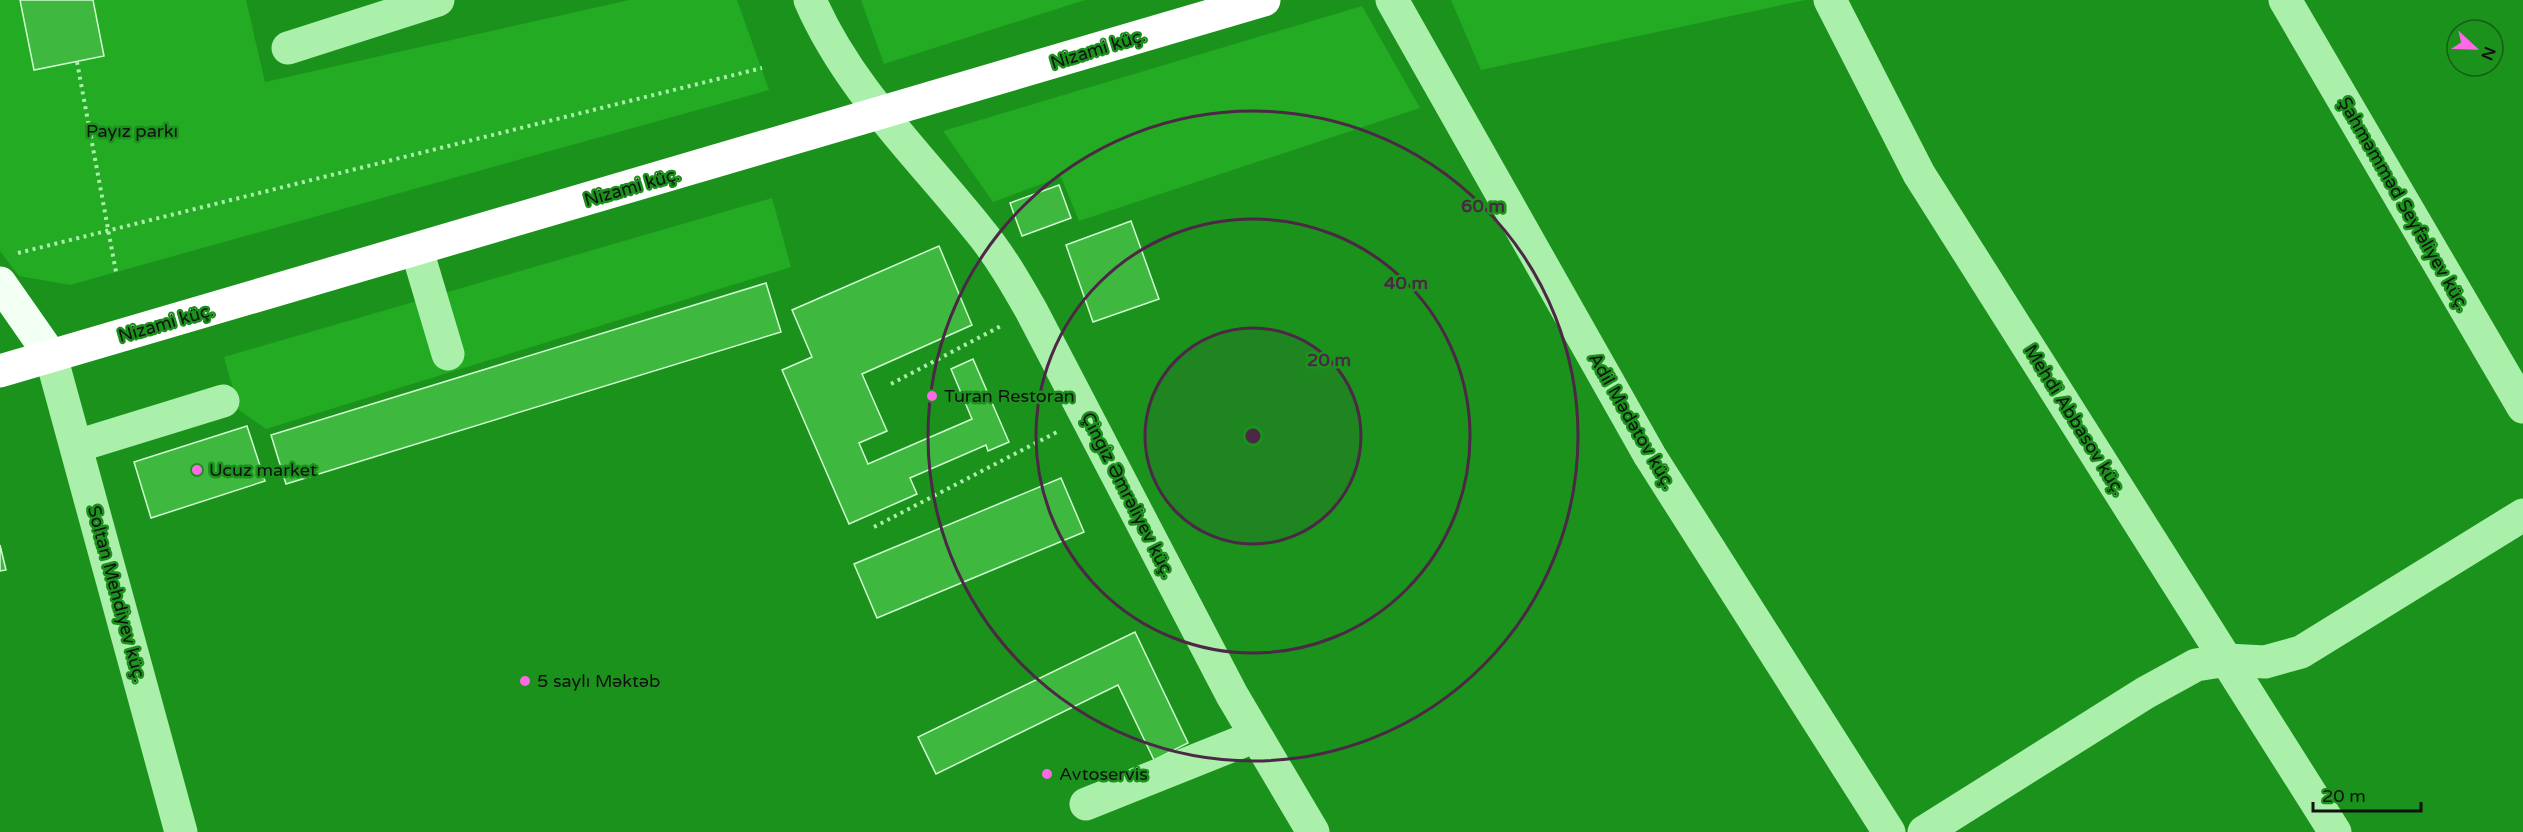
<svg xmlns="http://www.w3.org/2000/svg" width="2523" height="832" font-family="'Varela Round',sans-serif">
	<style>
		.green { fill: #23ab23 }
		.building { fill: #3eb83f; stroke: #d1fbd1; stroke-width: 1.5 }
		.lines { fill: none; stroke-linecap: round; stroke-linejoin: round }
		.path { stroke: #aaefaa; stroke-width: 4; stroke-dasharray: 3 4.5; stroke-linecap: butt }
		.minor { stroke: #aaefaa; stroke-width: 33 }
		.major { stroke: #f2fff3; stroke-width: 33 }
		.highway { stroke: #fff; stroke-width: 33 }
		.ring { fill: none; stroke: #4c2746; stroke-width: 3 }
		.poi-dot { fill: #ff68e6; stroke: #1a921c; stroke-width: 2 }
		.labels { text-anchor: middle; stroke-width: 5; stroke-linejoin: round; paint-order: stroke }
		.street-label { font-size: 18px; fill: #111; stroke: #1a921c }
		.park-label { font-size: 18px; fill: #111; stroke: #1a921c }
		.poi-label { font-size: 18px; fill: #111; stroke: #1a921c; text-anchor: start }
		.centre { fill: #4c2746; stroke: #1a921c; stroke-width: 3 }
		.ring-label { font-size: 18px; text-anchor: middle; font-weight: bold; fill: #4c2746; stroke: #1a921c; stroke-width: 5; stroke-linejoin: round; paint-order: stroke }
	</style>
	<rect width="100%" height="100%" fill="#1a921c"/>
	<!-- green -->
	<path class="green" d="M0 0H246L265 82 629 0H737L769 90 70 285 19 276 0 251Z
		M861 0H1085L884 64Z
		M1451 0H1805L1481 70Z
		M1362 6 1420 108 1079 221 1061 177 993 202 943 131Z
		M772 198 791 267 266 429 239 410 224 357Z"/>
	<!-- building -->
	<path class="building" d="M20 0H93L104 56 34 70Z
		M1059 185 1071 218 1022 236 1010 203Z
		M1131 221 1159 299 1093 322 1066 245Z
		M939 246 972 325 862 374 887 431 859 443 868 464 972 419 951 369 973 359 1009 442 988 451 986 445 910 478 917 494 849 524 782 370 812 357 792 310Z
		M766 283 781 332 286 484 271 435Z
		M247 426 265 481 151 518 134 462Z
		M1061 478 1084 532 877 618 854 564Z
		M0 545 6 570 0 571Z
		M1135 632 1188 743 1154 760 1118 685 936 774 918 737Z"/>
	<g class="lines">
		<!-- path -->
		<path class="path" d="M77 62 116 272
			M18 253 762 68
			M891 384 1001 326
			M874 527 1057 432"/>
		<!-- minor -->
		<path class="minor" d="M810 0C848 88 919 155 978 229 999 254 1015 282 1031 310L1232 695 1313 832
			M1392 0 1650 456 1889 832
			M1830 0 1919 174 2335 832
			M2285 0 2523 407
			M288 48 438 0
			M417 250 448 354
			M51 356 181 832
			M77 446 223 401
			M1086 804 1256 736
			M1924 832 2145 693 2196 665 2227 660 2265 662 2301 652 2523 515"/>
		<!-- major -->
		<path class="major" d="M0 283 51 356"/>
		<!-- highway -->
		<path class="highway" d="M0 371 1264 0"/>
	</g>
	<!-- distance rings -->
	<circle cx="1253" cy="436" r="108" fill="#4c2746" fill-opacity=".12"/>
	<g class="ring">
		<circle cx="1253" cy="436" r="108"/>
		<circle cx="1253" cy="436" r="217"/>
		<circle cx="1253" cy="436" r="325"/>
	</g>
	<!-- markers -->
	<g class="poi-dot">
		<circle cx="932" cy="396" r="6"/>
		<circle cx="197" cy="470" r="6"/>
		<circle cx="525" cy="681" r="6"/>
		<circle cx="1047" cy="774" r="6"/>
	</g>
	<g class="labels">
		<!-- street labels -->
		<g class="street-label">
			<text transform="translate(1098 49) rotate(-17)" y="6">Nizami küç.</text>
			<text transform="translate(632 187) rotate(-16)" y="6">Nizami küç.</text>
			<text transform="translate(2404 204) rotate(60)" y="6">Şahməmməd Seyfəliyev küç.</text>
			<text transform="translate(166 323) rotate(-16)" y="6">Nizami küç.</text>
			<text transform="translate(2075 420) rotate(58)" y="6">Mehdi Abbasov küç.</text>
			<text transform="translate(1632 421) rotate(60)" y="6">Adil Mədətov küç.</text>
			<text transform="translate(1128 495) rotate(63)" y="6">Çingiz Əmrəliyev küç.</text>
			<text transform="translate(117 594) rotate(75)" y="6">Soltan Mehdiyev küç.</text>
		</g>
		<!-- park labels -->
		<g class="park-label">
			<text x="132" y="137">Payız parkı</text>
		</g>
		<!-- poi labels -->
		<g class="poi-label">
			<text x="944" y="402">Turan Restoran</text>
			<text x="209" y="476">Ucuz market</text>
			<text x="537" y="687">5 saylı Məktəb</text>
			<text x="1059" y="780">Avtoservis</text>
		</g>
	</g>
	<circle cx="1253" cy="436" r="9" class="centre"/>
	<g class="ring-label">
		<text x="1483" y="212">60 m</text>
		<text x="1406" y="289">40 m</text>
		<text x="1329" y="366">20 m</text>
	</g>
	<!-- north arrow -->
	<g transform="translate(2475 48) rotate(112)"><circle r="28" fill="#1a921c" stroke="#165e18" stroke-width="1.5"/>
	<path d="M0-4.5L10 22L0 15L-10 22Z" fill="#ff68e6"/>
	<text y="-9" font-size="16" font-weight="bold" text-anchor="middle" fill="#111111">N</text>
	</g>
	<!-- scale -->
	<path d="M2313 802v9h108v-9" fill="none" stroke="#111111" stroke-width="3"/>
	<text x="2322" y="802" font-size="18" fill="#111111" stroke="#1a921c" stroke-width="4.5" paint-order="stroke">20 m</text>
</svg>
